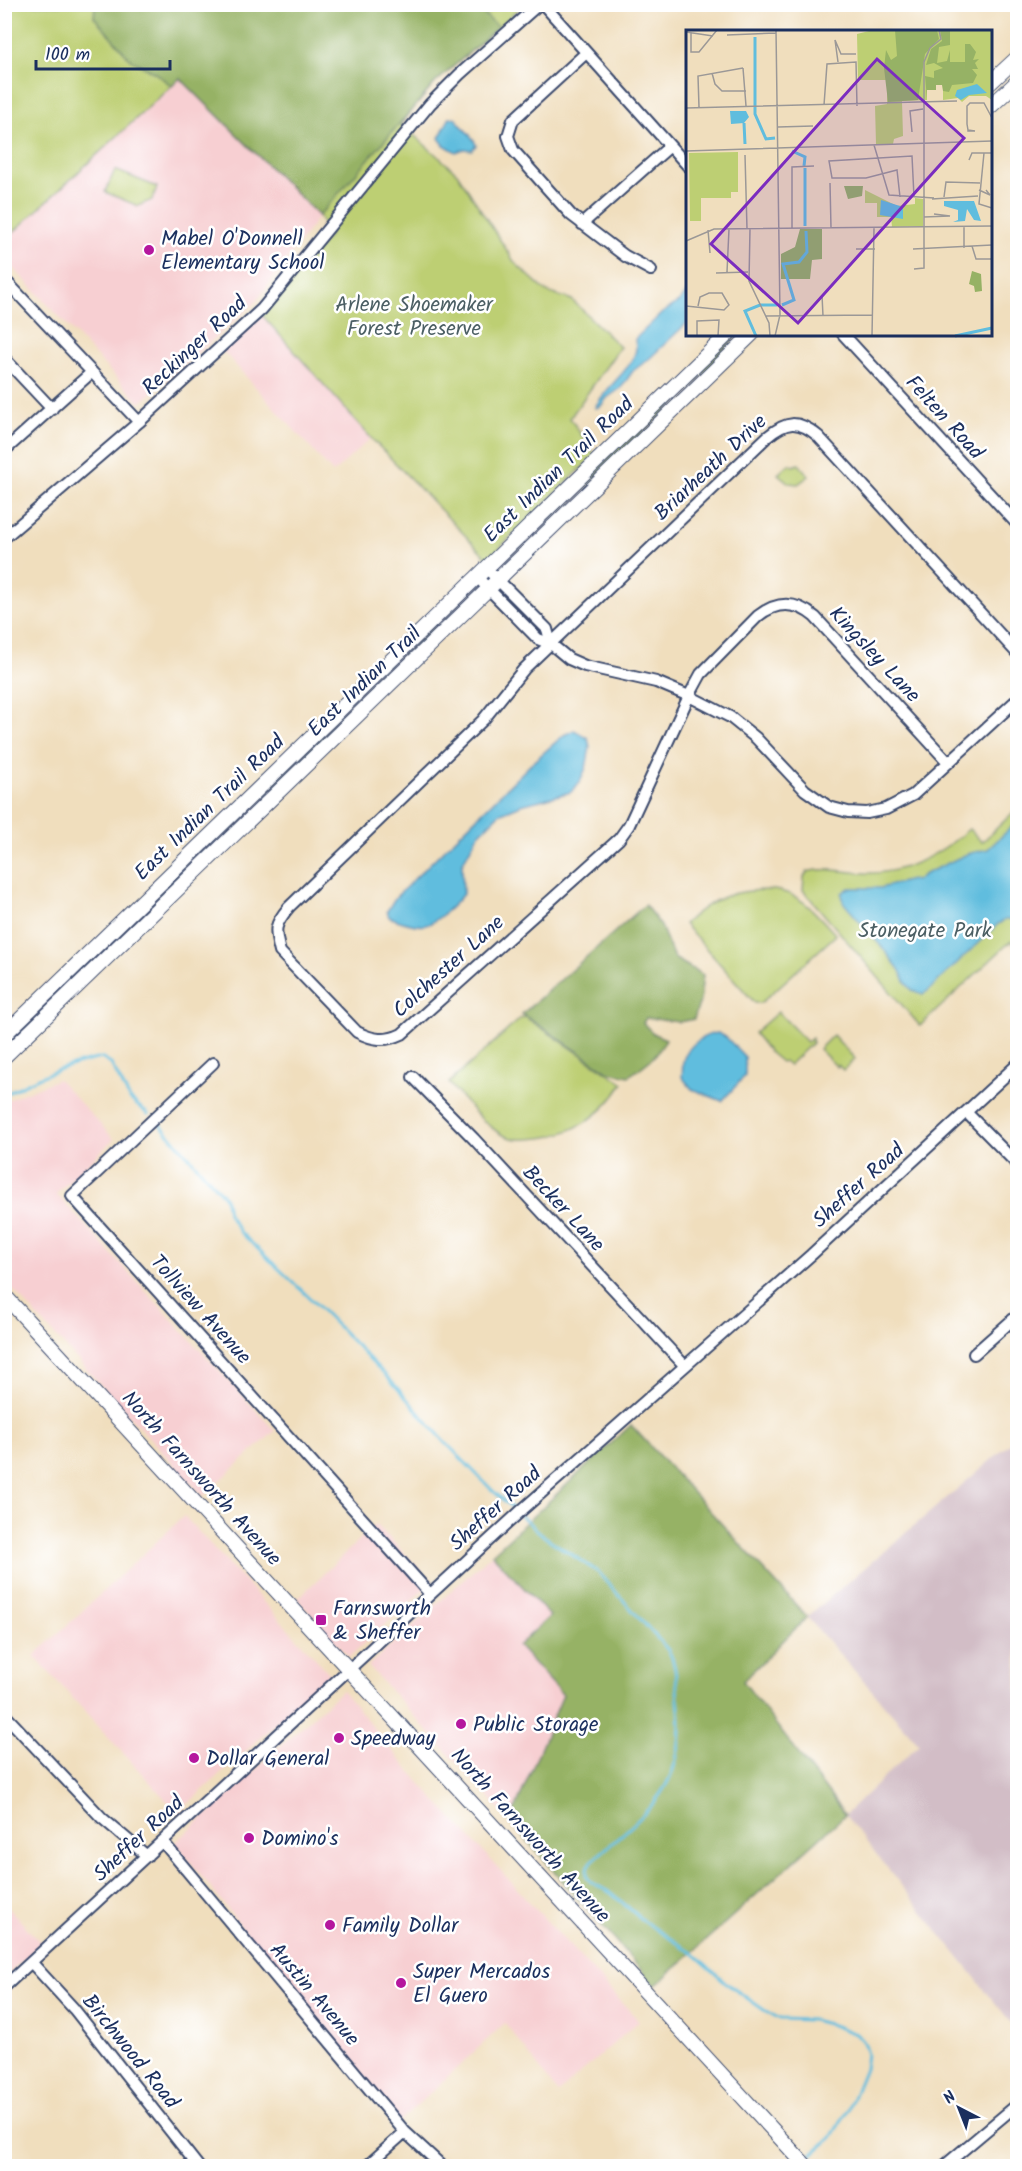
<svg xmlns="http://www.w3.org/2000/svg" width="1022" height="2171" font-family="Kalam,sans-serif">
	<style>
		.built { fill: #f7cfd2 }
		.industrial { fill: #d2bdc6 }
		.green { fill: #bdcf73; stroke: #6c7f68; stroke-width: 1.5 }
		.forest { fill: #96b265; stroke: #587062; stroke-width: 1.5 }
		.water { fill: #60bdde; stroke: #3e769e; stroke-width: 1.5 }
		.lines { fill: none; stroke-linecap: round; stroke-linejoin: round }
		.stream { stroke: #60bdde; stroke-width: 3 }
		.minor-casing { stroke: #3b496c; stroke-width: 14 }
		.major-casing { stroke: #3b496c; stroke-width: 16 }
		.minor { stroke: #fff; stroke-width: 10 }
		.major { stroke: #fff; stroke-width: 14 }
		.poi-dot { fill: #b5179e; stroke: #fff; stroke-width: 2 }
		.labels { text-anchor: middle; stroke-width: 5; stroke-linejoin: round; paint-order: stroke }
		.poi-label { font-size: 21px; fill: #1b2f5e; stroke: #fff; text-anchor: start }
		.park-label { font-size: 21px; fill: #4c5f64; stroke: #fff }
		.street-label { font-size: 21px; fill: #1b2f5e; stroke: #fff }
		.inset-river { fill: none; stroke: #60bdde; stroke-width: 3 }
		.inset-road { fill: none; stroke: #9b9897; stroke-width: 1.5 }
		.view { fill: #7b2cbf; fill-opacity: 0.15; stroke: #7b2cbf; stroke-width: 3 }
		.inset-edge { fill: none; stroke: #1b2f5e; stroke-width: 3 }
	</style>
	<rect width="100%" height="100%" fill="#fff"/>
	<filter id="ink" filterUnits="userSpaceOnUse"><feTurbulence type="fractalNoise" baseFrequency=".0167" numOctaves="2"/><feDisplacementMap in="SourceGraphic" scale="12" xChannelSelector="R" yChannelSelector="G"/><feConvolveMatrix kernelMatrix="1 2 1 2 8 2 1 2 1" color-interpolation-filters="sRGB"/></filter>
	<filter id="wash" filterUnits="userSpaceOnUse"><feTurbulence type="fractalNoise" baseFrequency=".008" numOctaves="4" result="noise"/><feDisplacementMap in="SourceGraphic" scale="24" xChannelSelector="R" yChannelSelector="G"/><feGaussianBlur stdDeviation="1.35" result="paint"/><feColorMatrix in="noise" values="0 0 0 0 0 0 0 0 0 0 0 0 0 0 0 0 0 1.4 0 .05"/><feComposite in="paint" operator="in"/></filter>
	<g filter="url(#wash)">
		<rect width="100%" height="100%" fill="#f0debd"/>
		<!-- built -->
		<path class="built" d="M180 78 319 216 255 303 140 403 5 259V240Z
			M262 315 371 438 333 473 222 350Z
			M58 1079 114 1139 56 1194 275 1431 203 1496 5 1281V1101Z
			M184 1516 330 1674 178 1813 34 1656Z
			M376 1524 432 1582 349 1657 297 1599Z
			M492 1554 550 1616 518 1646 563 1695 510 1821 368 1666Z
			M342 1690 419 1782 639 2021 558 2093 505 2023 398 2123 175 1843Z
			M5 1904 41 1943 5 1977Z"/>
		<!-- industrial -->
		<path class="industrial" d="M1017 1438V2030L845 1815 919 1744 807 1617Z"/>
		<!-- green -->
		<path class="green" d="M4 5H523L435 83 401 124 457 173 515 263 547 292 572 300 620 347 570 418 595 455 488 559 371 438 262 315 330 234 319 216 180 78 5 240Z
			M115 170 157 187 152 200 138 206 105 192Z
			M734 336 735 338 695 383 539 531 582 482Z
			M789 464 793 466 799 464 809 476 798 484 789 483 778 474Z
			M433 626 435 628 393 674 240 820 238 817Z
			M1017 809V947L1011 941 920 1026 803 890 804 877 807 872C824 867 845 872 863 873 904 875 939 855 969 829L982 842Z
			M215 840 217 843 5 1051V1046L24 1023Z
			M774 890C802 893 818 916 836 935L761 1003H755L684 924C712 897 735 889 774 890Z
			M778 1012 807 1042 812 1038V1043L789 1065 784 1061 781 1062 769 1052 754 1033Z
			M525 1017 623 1083C603 1117 568 1138 528 1139 519 1140 510 1139 501 1134 482 1123 464 1100 449 1083L521 1018Z
			M833 1035 855 1059 843 1070 838 1065 837 1067 819 1049Z"/>
		<!-- forest -->
		<path class="forest" d="M95 5H474L498 27 435 83 319 216 180 78 172 86 155 73 131 60 94 17Z
			M645 905 661 926 674 958 703 975 700 1001 694 1019 679 1022 646 1018 643 1023 654 1034 666 1039C658 1056 645 1065 629 1076L609 1072 522 1014Z
			M631 1425 807 1617 743 1681 845 1815 655 1986 510 1821 563 1695 518 1646 550 1616 492 1554Z"/>
		<!-- water -->
		<path class="water" d="M450 117 455 118 474 140 476 145 472 150 464 149 456 152 444 145 439 138Z
			M687 292V323L650 358 633 371 621 388 607 398 600 407 595 408C603 389 635 367 636 348 636 345 635 342 635 339L662 313 679 302Z
			M574 730 588 738 590 747 586 768 579 783 571 792 521 805 499 814 478 835 462 864 463 894C456 903 437 922 426 925 416 927 399 921 389 917L387 911 395 898 533 762 564 735Z
			M1017 822V919L1005 920 998 924 928 991 923 994 912 990 906 983 899 969 886 952 843 902 842 893 849 888H880L911 880 916 881 923 875 948 863 967 854 988 849Z
			M718 1033 726 1037 745 1057V1076L722 1101 692 1089 682 1077C683 1071 682 1063 684 1058 689 1045 704 1034 718 1033Z"/>
		<g class="lines">
			<!-- stream -->
			<path class="stream" d="M4 1095C39 1076 63 1066 101 1058L111 1064 130 1099 148 1114
				M159 1123 222 1194 226 1201 228 1214 240 1232 314 1302 392 1382 445 1442 492 1490 545 1537 598 1572 668 1650C677 1664 676 1683 678 1700 689 1786 650 1809 592 1861L587 1869V1877L591 1882 611 1893 645 1922 694 1954 730 1986 764 2010 780 2019 812 2020 832 2025 856 2034 863 2042 867 2054 865 2068 848 2110 830 2139 805 2160"/>
		</g>
	</g>
	<g filter="url(#ink)">
		<g class="lines">
			<!-- minor casing -->
			<g class="minor-casing">
				<path id="minor" d="M543 4 688 166
					M586 53 513 120 508 136 513 150 571 215 625 256 651 270
					M582 224 670 146
					M4 279 139 422
					M843 334 1018 525
					M4 358 52 409
					M4 451 92 372
					M4 538 139 422 262 309 430 104 460 74 539 4
					M486 568 547 629 551 644
					M477 577 538 639 551 644 569 659 585 666 656 682 689 696 730 717 756 738 805 790 829 807 848 812 867 813 886 809 913 795 1018 699
					M948 762 815 617C796 601 777 601 758 616L701 674 689 696 629 825 619 839 402 1034C385 1042 373 1040 357 1032L280 952C274 929 274 925 289 907L483 720 524 669 767 437C786 421 798 419 818 436L1018 654
					M213 1063 72 1196 430 1594
					M413 1077 474 1139 685 1366
					M966 1112 1018 1165
					M974 1354 1018 1315
					M4 1714 102 1818 147 1856
					M163 1842 405 2132 442 2166
					M31 1962 74 2009 198 2166
					M4 1987 523 1509 811 1255 1018 1064
					M367 2166 405 2132
					M944 2166 1018 2104"/>
			</g>
			<!-- major casing -->
			<g class="major-casing">
				<path id="major" d="M990 83 1018 57
					M990 107 1018 81
					M4 1035 728 334
					M4 1057 752 334
					M4 1295 806 2166"/>
			</g>
			<!-- minor -->
			<use href="#minor" class="minor"/>
			<!-- major -->
			<use href="#major" class="major"/>
		</g>
	</g>
	<!-- markers -->
	<g class="poi-dot">
		<circle cx="149" cy="250" r="6"/>
		<rect x="315" y="1614" width="12" height="12" rx="3"/>
		<circle cx="461" cy="1724" r="6"/>
		<circle cx="339" cy="1738" r="6"/>
		<circle cx="194" cy="1758" r="6"/>
		<circle cx="249" cy="1838" r="6"/>
		<circle cx="330" cy="1925" r="6"/>
		<circle cx="401" cy="1983" r="6"/>
	</g>
	<g class="labels">
		<!-- poi labels -->
		<g class="poi-label">
			<text x="161" y="245">Mabel O'Donnell<tspan x="161" dy="24">Elementary School</tspan></text>
			<text x="333" y="1615">Farnsworth<tspan x="333" dy="24">&amp; Sheffer</tspan></text>
			<text x="473" y="1731">Public Storage</text>
			<text x="351" y="1745">Speedway</text>
			<text x="206" y="1765">Dollar General</text>
			<text x="261" y="1845">Domino's</text>
			<text x="342" y="1932">Family Dollar</text>
			<text x="413" y="1978">Super Mercados<tspan x="413" dy="24">El Guero</tspan></text>
		</g>
		<!-- park labels -->
		<g class="park-label">
			<text x="414" y="311">Arlene Shoemaker<tspan x="414" dy="24">Forest Preserve</tspan></text>
			<text x="925" y="937">Stonegate Park</text>
		</g>
		<!-- street labels -->
		<g class="street-label">
			<text transform="translate(194 345) rotate(-43)" y="7">Reckinger Road</text>
			<text transform="translate(945 417) rotate(48)" y="7">Felten Road</text>
			<text transform="translate(710 467) rotate(-43)" y="7">Briarheath Drive</text>
			<text transform="translate(558 469) rotate(-44)" y="7">East Indian Trail Road</text>
			<text transform="translate(875 654) rotate(47)" y="7">Kingsley Lane</text>
			<text transform="translate(364 681) rotate(-44)" y="7">East Indian Trail</text>
			<text transform="translate(209 807) rotate(-44)" y="7">East Indian Trail Road</text>
			<text transform="translate(448 966) rotate(-42)" y="7">Colchester Lane</text>
			<text transform="translate(858 1185) rotate(-42)" y="7">Sheffer Road</text>
			<text transform="translate(564 1208) rotate(47)" y="7">Becker Lane</text>
			<text transform="translate(201 1309) rotate(48)" y="7">Tollview Avenue</text>
			<text transform="translate(202 1478) rotate(48)" y="7">North Farnsworth Avenue</text>
			<text transform="translate(495 1508) rotate(-42)" y="7">Sheffer Road</text>
			<text transform="translate(531 1835) rotate(48)" y="7">North Farnsworth Avenue</text>
			<text transform="translate(138 1838) rotate(-43)" y="7">Sheffer Road</text>
			<text transform="translate(315 1994) rotate(50)" y="7">Austin Avenue</text>
			<text transform="translate(131 2051) rotate(51)" y="7">Birchwood Road</text>
		</g>
	</g>
	<!-- overview -->
	<g transform="translate(686 30)">
		<rect width="306" height="306" fill="#f0debd"/>
		<path d="M187 0H306V70L300 66H283L276 72 272 68 257 70V55H250V60H241V70L216 71 217 106 208 109 207 114H190L189 76 201 74V50H172L171 4ZM52 122V162H45V168H15V191H4L3 123ZM179 160 211 176 229 174V168L237 169V196L206 197 205 187H191V173H179Z" fill="#bdcf73"/>
		<path d="M209 0H251L253 9 239 24 232 70 202 72 198 38 200 20 205 30 211 26ZM254 0H264V15L253 17 251 33 261 31 264 20V32H279V14H284L290 22 287 30 293 29 289 33 292 39H286L291 45 287 53 266 55 263 62 257 61 256 55H250V60H241V69L239 46 248 48V41L257 38 248 33 240 35 245 19 256 11ZM158 156H177L176 166 162 169ZM114 199H136V229L126 230 124 249H95V224L109 217ZM286 241 295 244 296 261 289 262 288 256 283 254Z" fill="#96b265"/>
		<path d="M291 54 301 63 283 65 275 70 269 66 271 60ZM44 81H60L63 87 58 93 45 94ZM195 170 217 177V189L194 185ZM258 171H288L295 191 288 190 281 179 279 191 267 192 272 190V180L258 176Z" fill="#60bdde"/>
		<path class="inset-river" d="M69 7V84L80 109 89 108M58 93 59 114M106 121 119 127 118 136M119 138V196M96 275 108 270 97 234 113 232 121 222 120 201M70 306 59 281 74 275H91M269 306 306 298"/>
		<path class="inset-road" d="M0 2 27 6M5 2V22H13L31 0M41 5 90 3M152 32 149 10 155 24H170M57 38 60 76M26 43 29 54 36 61H60M138 75 141 34 170 32 171 76M13 77 12 46 57 38M0 78 271 71M92 97 127 96M282 100 289 101H282V100L281 94V76L284 73H298L306 88M226 102 224 81 237 79M188 115 203 165 248 168M0 121 306 111M298 123 293 174 306 178M59 125 61 199M283 130 286 123H306M144 153 145 198M293 160 304 165 300 160M214 167 211 140 180 148H146L143 131 226 126 228 167M258 167 260 152 294 153M246 169 292 166M238 187 264 186 248 184M278 196V218M106 198V137L128 136M64 199 63 251 83 293 84 306M22 200 24 223M0 211 28 199 306 196M286 216 290 229H306M170 219H189M227 219 306 215M228 239 238 238V32L244 18 255 9 253 0M41 242 43 199M30 243 62 242M136 265 137 286M0 276 38 280 43 275 36 263H23L14 267 12 276M80 286 186 285M11 306V291L33 290 32 306M89 306 94 285 90 0M186 306 188 198"/>
		<path class="view" d="M191 29 278 108 112 293 25 214Z"/>
		<rect width="306" height="306" class="inset-edge"/>
	</g>
	<!-- margin -->
	<rect width="1022" height="2171" fill="none" stroke="#fff" stroke-width="24"/>
	<!-- north arrow -->
	<g transform="translate(959 2108) rotate(318)" stroke="#ffffff" stroke-width="4.5" paint-order="stroke">
	<path d="M0-4.5L10 22L0 15L-10 22Z" fill="#1b2f5e"/>
	<text y="-9" font-size="16" font-weight="bold" text-anchor="middle" fill="#1b2f5e">N</text>
	</g>
	<!-- scale -->
	<path d="M36 60v9h134v-9" fill="none" stroke="#1b2f5e" stroke-width="3"/>
	<text x="45" y="60" font-size="18" fill="#1b2f5e" stroke="#ffffff" stroke-width="4.5" paint-order="stroke">100 m</text>
</svg>
